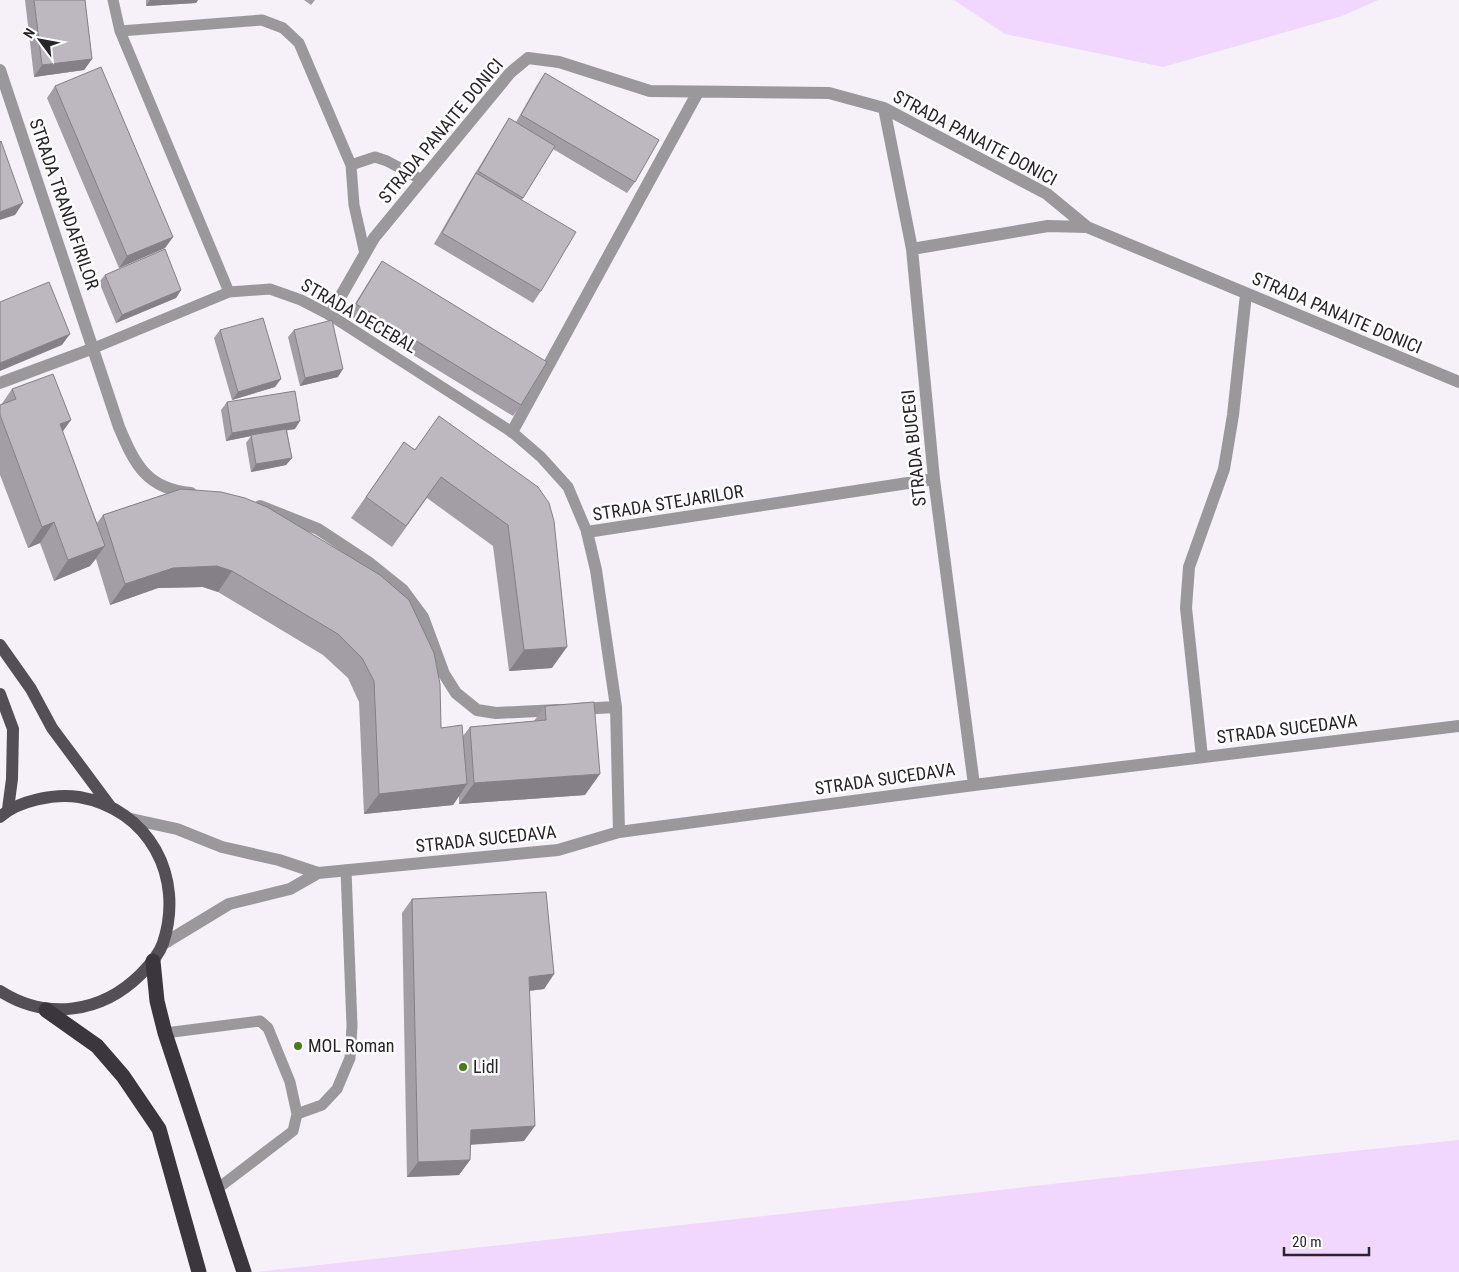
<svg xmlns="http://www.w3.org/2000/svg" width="1459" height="1272" font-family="'Roboto Condensed',sans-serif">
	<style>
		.green { fill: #f1d6fe }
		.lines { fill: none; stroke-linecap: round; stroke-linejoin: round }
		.lane { stroke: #9b989c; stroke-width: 11 }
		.street { stroke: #9b989c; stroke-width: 12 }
		.primary { stroke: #544f55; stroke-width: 12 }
		.highway { stroke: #3b363d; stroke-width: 15 }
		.wall { fill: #a39da5 }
		.shaded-wall { fill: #848086 }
		.building { fill: #bdb7c0; stroke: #848086 }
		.poi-dot { fill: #447e19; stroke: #fff; stroke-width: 2 }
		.labels { text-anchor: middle; stroke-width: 5; stroke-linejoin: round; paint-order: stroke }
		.street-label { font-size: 18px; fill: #29262a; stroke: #fff }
		.poi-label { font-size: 18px; fill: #29262a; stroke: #fff; text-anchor: start }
	</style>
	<rect width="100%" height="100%" fill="#f6f0f9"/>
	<!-- green -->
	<path class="green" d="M954 0H1378L1342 16 1163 67 1005 34Z
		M1459 1140V1272H256L1334 1153Z"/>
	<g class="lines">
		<!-- lane -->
		<path class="lane" d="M113 0 120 31 229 292
			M120 31 262 20 283 28 299 43 351 165 354 205 365 254
			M351 165 375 157 387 161 422 180
			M94 348 229 292 270 289 301 300 330 315 512 432 541 457 568 487 587 532
			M165 1033 260 1021 268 1028 290 1082 297 1114 293 1131 217 1189
			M297 1114 322 1105 337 1089 350 1058 352 1026 346 870"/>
		<!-- street -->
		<path class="street" d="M0 70 119 427C135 465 147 489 191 493
			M884 108 912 249 934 479 974 785
			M912 249 1048 226 1087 227
			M330 315 374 238 510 73 528 58 559 62 650 91 829 93 884 108 1047 194 1087 227 1459 382
			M0 383 94 348
			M512 432 698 92
			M260 506 318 529 368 562 403 590 423 617 444 674 456 693 477 710 496 713 558 710
			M578 709 616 707
			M1202 757 1186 608 1189 567 1224 469 1233 415 1246 294
			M131 819 177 829 222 847 279 860 318 873
			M619 832 616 707 596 570 587 532 934 479
			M163 944 229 904 290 889 318 873 558 850 619 832 974 785 1459 726"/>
		<!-- primary -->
		<path class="primary" d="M0 645 31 689 52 728 110 806
			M0 694 13 729 12 779 8 809
			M0 817C17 801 55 793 79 797 149 809 185 877 163 943 159 955 150 965 141 974 102 1013 47 1021 0 991"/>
		<!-- highway -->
		<path class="highway" d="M153 961 157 1001 165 1033 244 1272
			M46 1010 97 1046 123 1076 159 1129 199 1272"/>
	</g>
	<!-- wall -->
	<path class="wall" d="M25 0H85L92 59 84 70 34 77Z
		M146 0H198L196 3 146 6Z
		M304 0H315L311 5Z
		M545 73 635 182 627 193 553 149 522 200 541 291 533 303 434 244 468 185 504 126 509 118 516 122 537 85Z
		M55 86 173 237 165 248 119 268 47 98Z
		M382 261 521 405 513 416 348 315 374 273Z
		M105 275 181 290 176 298 116 323 99 282Z
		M220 330 275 387 232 400 214 338Z
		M294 330 338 377 300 386 288 337Z
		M12 389 62 432 97 523 103 515 181 489 441 728 463 736 470 727 534 721 545 706 585 795 459 804V796L453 805 364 814 359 702 348 678 323 655 218 592 203 587 158 588 110 605 96 559 90 566 54 581 40 543 28 548 0 475V405H1Z
		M227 402 295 429 287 430 292 458 286 465 251 472 246 443 251 436 226 441 221 410Z
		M404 442 415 450 538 487 552 668 509 671 493 546 427 498 392 547 351 518Z
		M412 899 554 974 544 989 529 991 524 1141 470 1145V1160L459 1175 407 1177 402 913Z"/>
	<!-- shaded-wall -->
	<path class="shaded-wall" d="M150 0H198L196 3 146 6Z
		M92 59 84 70 34 77 42 65Z
		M23 203 15 215 0 220V212Z
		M173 237 165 248 119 268 127 256Z
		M181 290 176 298 116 323 122 315Z
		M70 334 62 345 0 371V363Z
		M343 369 338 377 300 386 305 378Z
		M281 379 275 387 232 400 238 392Z
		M71 420 56 441 60 424Z
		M300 421 295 429 252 436 251 435V436L226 441 232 433Z
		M292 458 286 465 251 472 256 464Z
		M54 522 40 543 28 548 42 527Z
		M105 546 90 566 54 581 68 560Z
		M217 566 232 571 218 592 203 587 158 588 110 605 125 584 173 568Z
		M567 647 552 668 509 671 524 650Z
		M600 774 585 795 459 804 474 783Z
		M467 784 453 805 364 814 379 794Z
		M554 974 544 989 518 992 529 977Z
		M535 1126 524 1141 461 1145 471 1130Z
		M470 1160 459 1175 407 1177 418 1162Z"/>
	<!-- building -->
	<path class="building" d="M34 0H85L92 59 42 65Z
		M101 67 173 237 127 256 55 86Z
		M545 73 659 140 635 182 521 115Z
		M509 118 555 146 523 198 478 171Z
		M1 141 23 203 0 212V142Z
		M476 173 576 232 541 291 442 233Z
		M165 249 181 290 122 315 105 275Z
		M382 261 547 362 521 405 356 304Z
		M49 282 70 334 0 363V302Z
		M263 318 281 379 238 392 220 330Z
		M332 320 343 369 305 378 294 330Z
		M53 374 71 420 60 424 105 546 68 560 54 522 42 527 0 415V405L16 399 12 389Z
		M295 391 300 421 232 433 227 402Z
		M439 416 538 487 549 503 554 521 567 647 524 650 508 525 441 477 406 526 366 497 404 442 415 450Z
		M286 429 292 458 256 464 251 435Z
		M181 489 221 492 245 498 267 507 380 575 409 600 434 653 440 684 441 728 462 725 467 784 379 794 374 681 362 658 338 634 232 571 217 566 173 568 125 584 103 515Z
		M594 702 600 774 474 783 470 727 546 720 545 706Z
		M546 892 554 974 529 977 535 1126 471 1130 470 1160 418 1162 412 899Z"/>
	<!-- markers -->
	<g class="poi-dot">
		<circle cx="298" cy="1046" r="5"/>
		<circle cx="463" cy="1067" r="5"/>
	</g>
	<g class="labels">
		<!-- street labels -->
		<g class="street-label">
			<text transform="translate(441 131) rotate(-50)" y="6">STRADA PANAITE DONICI</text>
			<text transform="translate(975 138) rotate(28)" y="6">STRADA PANAITE DONICI</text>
			<text transform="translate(64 204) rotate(71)" y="6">STRADA TRANDAFIRILOR</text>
			<text transform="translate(1337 313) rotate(23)" y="6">STRADA PANAITE DONICI</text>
			<text transform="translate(359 316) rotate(30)" y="6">STRADA DECEBAL</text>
			<text transform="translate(914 448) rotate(-96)" y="6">STRADA BUCEGI</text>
			<text transform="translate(668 503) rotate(-9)" y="6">STRADA STEJARILOR</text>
			<text transform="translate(1287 729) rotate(-7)" y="6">STRADA SUCEDAVA</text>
			<text transform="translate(885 779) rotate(-8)" y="6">STRADA SUCEDAVA</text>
			<text transform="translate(486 839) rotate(-6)" y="6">STRADA SUCEDAVA</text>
		</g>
		<!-- poi labels -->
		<g class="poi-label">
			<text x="308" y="1052">MOL Roman</text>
			<text x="473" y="1073">Lidl</text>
		</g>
	</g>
	<!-- north arrow -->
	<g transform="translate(40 40) rotate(302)" stroke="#ffffff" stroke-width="4" paint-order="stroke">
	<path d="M0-4L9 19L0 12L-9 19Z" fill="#29262a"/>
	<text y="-8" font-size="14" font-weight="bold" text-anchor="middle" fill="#29262a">N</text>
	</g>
	<!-- scale -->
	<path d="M1284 1247v8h85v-8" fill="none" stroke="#29262a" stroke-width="2.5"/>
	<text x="1292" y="1247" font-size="15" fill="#29262a" stroke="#ffffff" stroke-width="4" paint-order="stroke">20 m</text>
</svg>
